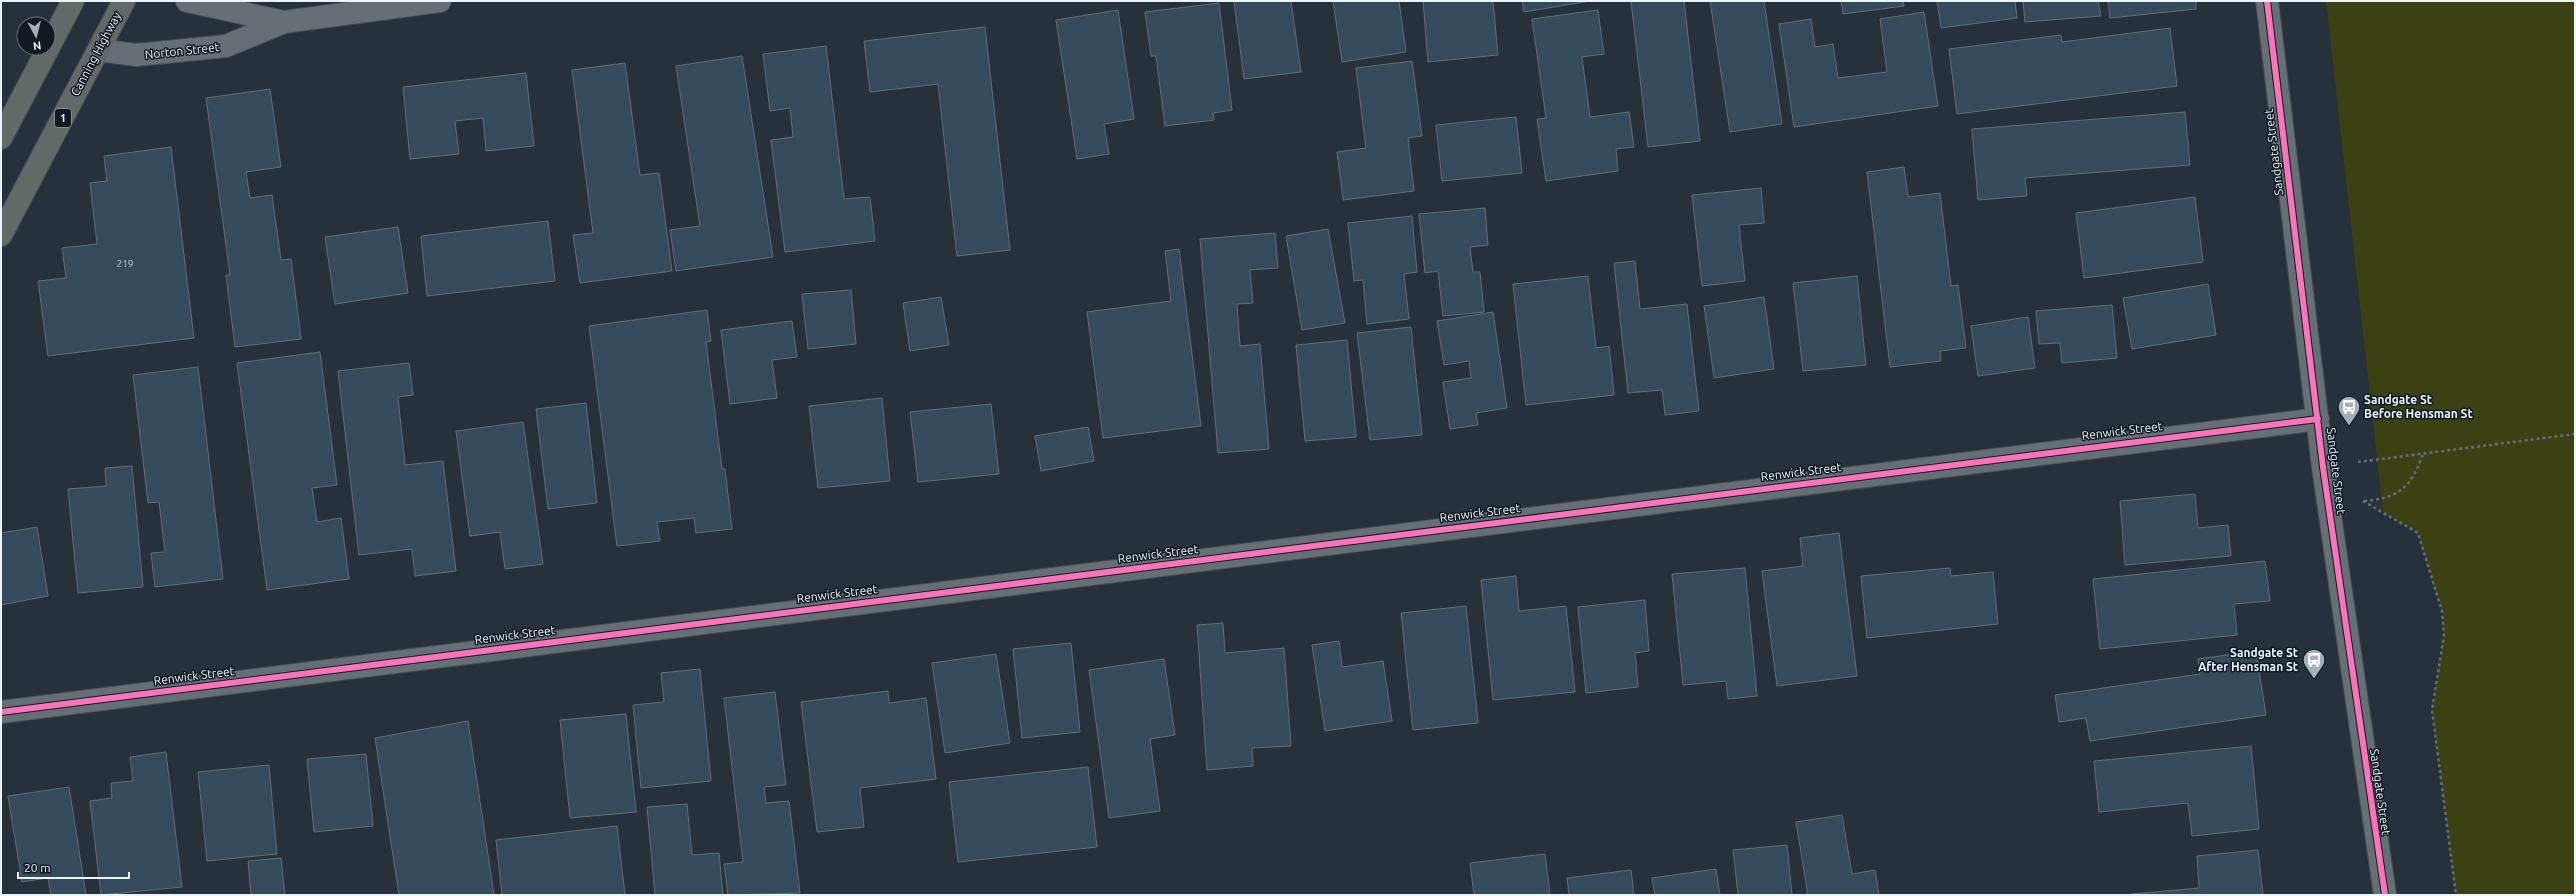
<svg xmlns="http://www.w3.org/2000/svg" width="2576" height="896" font-family="Ubuntu,sans-serif">
	<style>
		.green { fill: #3b4113 }
		.building { fill: #354b5c; stroke: #646d75 }
		.lines { fill: none; stroke-linecap: round; stroke-linejoin: round }
		.minor-casing { stroke: #454e55; stroke-width: 24 }
		.trunk-casing { stroke: #454e55; stroke-width: 24 }
		.path { stroke: #666d74; stroke-width: 2.5; stroke-dasharray: 3 3; stroke-linecap: butt }
		.minor { stroke: #676f76; stroke-width: 22 }
		.trunk { stroke: #626a68; stroke-width: 22 }
		.cycleway-casing { stroke: #111921; stroke-width: 8 }
		.cycleway { stroke: #fb73b8; stroke-width: 6 }
		.labels { text-anchor: middle; stroke-width: 3; stroke-linejoin: round; paint-order: stroke }
		.number-label { font-size: 10px; fill: #bdcad5 }
		.shield { fill: #111921; stroke: #a9b2bb; stroke-width: 1 }
		.shield-label { font-size: 11px; font-weight: bold; fill: #eaf4fd }
		.street-label { font-size: 12px; fill: #eaf4fd; stroke: #111921 }
		.poi-label { font-size: 12px; font-weight: bold; fill: #eaf4fd; stroke: #111921; text-anchor: start }
	</style>
	<rect width="100%" height="100%" fill="#27313b"/>
	<!-- green -->
	<path class="green" d="M2326 1H2575V895H2456L2432 710 2444 635 2442 611 2418 533 2383 512Z"/>
	<!-- building -->
	<path class="building" d="M1234 1H1291L1301 72 1244 79Z
		M1333 1H1399L1406 52 1342 62Z
		M1423 1H1493L1498 55 1428 62Z
		M1522 1H1590L1524 12Z
		M1631 1H1684L1700 141 1648 147Z
		M1710 1H1764L1782 124 1730 132Z
		M1841 1H1903L1904 6 1843 14Z
		M1937 1H2015L2017 18 1941 28Z
		M2023 1H2098L2101 16 2025 22Z
		M2108 1H2196V9L2110 18Z
		M1219 3 1232 110 1213 113 1214 120 1165 126 1156 56H1151L1145 12Z
		M1118 10 1134 119 1104 124 1109 154 1077 159 1056 20Z
		M1598 10 1604 54 1582 57 1590 117 1629 112 1634 147 1616 149 1618 171 1546 181 1537 119 1546 118 1532 19Z
		M1924 12 1938 106 1794 127 1779 24 1811 19 1815 47 1833 44 1838 78 1887 72 1880 19Z
		M985 27 1010 250 957 256 938 84 870 92 864 41Z
		M2170 28 2177 86 1957 114 1949 49 2061 35 2062 42Z
		M826 46 844 199 870 197 875 241 785 252 771 140 793 137 790 108 770 111 763 54Z
		M742 56 773 257 676 271 670 230 700 226 676 66Z
		M1412 61 1422 136 1408 138 1414 191 1343 200 1337 152 1366 148 1356 68Z
		M625 63 640 175 659 173 672 271 580 283 573 235 593 233 572 70Z
		M526 73 534 146 486 151 483 118 455 121 459 154 410 159 403 87Z
		M270 89 281 167 246 172 250 198 272 195 281 260 291 259 301 339 235 347 226 275H230L206 98Z
		M2185 112 2190 165 2025 178 2027 196 1978 200 1972 129Z
		M1516 117 1522 173 1442 181 1436 125Z
		M171 147 194 338 48 356 38 281 66 278 62 248 97 244 90 183 107 181 104 156Z
		M1904 167 1908 197 1940 193 1951 286 1958 285 1966 348 1940 351 1941 361 1890 367 1867 172Z
		M1761 188 1764 223 1739 225 1745 281 1702 286 1692 195Z
		M2195 197 2203 262 2084 278 2076 213Z
		M1485 208 1488 245 1470 247 1473 272H1480L1484 312 1443 316 1438 271 1425 273 1419 214Z
		M1412 216 1417 272 1404 274 1409 319 1367 324 1363 280 1354 281 1348 223Z
		M548 221 555 281 427 296 421 236Z
		M398 227 408 293 335 304 325 237Z
		M1328 229 1345 323 1302 330 1286 236Z
		M1275 233 1278 268 1250 270 1253 303 1237 304 1240 346 1260 344 1269 449 1218 453 1200 239Z
		M1179 249 1201 426 1103 438 1087 312 1171 301 1165 251Z
		M1635 261 1640 309 1687 304 1699 411 1665 415 1662 390 1628 393 1614 263Z
		M1588 276 1596 348 1609 346 1614 395 1526 405 1513 284Z
		M1857 276 1866 365 1803 371 1793 283Z
		M2208 284 2216 335 2132 349 2123 298Z
		M851 290 856 344 808 349 802 294Z
		M941 297 949 345 910 351 903 303Z
		M1764 297 1774 369 1714 378 1704 306Z
		M2112 305 2117 358 2062 363 2060 343 2039 344 2036 311Z
		M707 310 711 341 706 342 722 469H725L732 529 696 533 694 518 657 522 660 541 617 546 589 326Z
		M1493 312 1507 408 1476 413 1478 425 1450 429 1443 382 1471 378 1469 361 1444 365 1437 321Z
		M2028 317 2035 368 1978 376 1971 326Z
		M792 321 797 357 772 360 777 398 730 404 721 330Z
		M1411 327 1422 435 1370 440 1357 333Z
		M1347 340 1356 437 1305 441 1296 345Z
		M320 352 337 485 312 488 317 522 341 518 349 579 267 590 237 363Z
		M409 363 413 395 398 397 405 465 443 461 456 571 415 576 412 549 359 555 338 371Z
		M198 367 223 579 155 587 151 553 165 552 159 502 148 503 133 375Z
		M882 398 890 481 818 488 809 406Z
		M586 403 597 503 548 509 536 409Z
		M991 404 999 474 918 482 910 412Z
		M523 422 543 564 505 569 500 532 470 536 456 431Z
		M1088 427 1094 461 1041 471 1035 436Z
		M132 466 143 587 78 593 68 489 106 486 105 468Z
		M2195 494 2198 528 2228 525 2231 556 2125 565 2120 501Z
		M37 527 48 596 1 605V533Z
		M1839 533 1857 676 1777 686 1762 571 1803 566 1800 538Z
		M2265 561 2270 601 2234 604 2237 635 2100 649 2093 579Z
		M1745 568 1757 696 1728 699 1726 681 1683 685 1672 574Z
		M1950 568 1951 576 1993 572 1998 624 1867 638 1861 576Z
		M1516 576 1519 611 1566 606 1575 692 1493 700 1481 580Z
		M1645 600 1649 651 1635 653 1638 687 1586 693 1578 607Z
		M1466 606 1478 723 1413 730 1401 613Z
		M1223 623 1225 653 1284 648 1291 746 1252 748 1253 766 1207 770 1197 625Z
		M1339 641 1342 667 1383 661 1392 721 1325 731 1312 645Z
		M1071 643 1080 732 1022 738 1013 649Z
		M2256 651 2266 715 2090 741 2086 718 2059 722 2055 695 2200 674 2198 659Z
		M996 654 1010 743 945 753 932 663Z
		M1164 659 1175 735 1150 739 1160 811 1109 818 1089 670Z
		M700 669 711 781 641 788 633 705 664 702 661 673Z
		M888 691 889 703 926 698 936 779 860 788 864 827 817 832 801 702Z
		M775 692 786 785 764 787 766 803 789 801 800 893 728 895 724 864 743 862 724 698Z
		M626 714 636 812 570 818 560 720Z
		M468 721 494 895H399L375 738Z
		M2251 746 2259 829 2192 836 2188 803 2099 812 2094 761Z
		M166 752 182 887 101 895 90 801 112 798 111 783 133 781 130 757Z
		M366 754 373 826 314 832 307 759Z
		M269 765 277 854 207 861 198 772Z
		M1088 767 1097 847 958 862 949 782Z
		M69 787 86 895H51L48 878 22 882 8 796Z
		M687 804 692 855 719 853 723 895H655L647 807Z
		M1842 815 1852 874 1875 870 1879 895H1808L1796 822Z
		M617 826 625 895H502L496 840Z
		M1787 845 1792 895H1738L1733 850Z
		M2258 850 2263 895H2122L2199 888 2197 856Z
		M1545 854 1550 895H1474L1470 863Z
		M281 858 285 895H251L248 861Z
		M1716 869 1720 895H1655L1652 878Z
		M1631 870 1634 895H1569L1567 878Z"/>
	<g class="lines">
		<!-- minor casing -->
		<g class="minor-casing">
			<path id="minor" d="M187 1 284 22
				M2267 1 2323 467 2385 895
				M99 50 136 55 226 46 284 22 440 1
				M1 712 2318 419"/>
		</g>
		<!-- trunk casing -->
		<g class="trunk-casing">
			<path id="trunk" d="M1 138 73 1
				M1 235 124 1"/>
		</g>
		<!-- path -->
		<path class="path" d="M2358 462 2575 434
			M2363 501 2418 533 2442 611 2444 635 2432 710 2456 895
			M2364 501C2400 498 2411 487 2423 454"/>
		<!-- minor -->
		<use href="#minor" class="minor"/>
		<!-- trunk -->
		<use href="#trunk" class="trunk"/>
		<!-- cycleway casing -->
		<g class="cycleway-casing">
			<path id="cycleway" d="M2267 1 2323 467 2385 895
				M1 712 2318 419"/>
		</g>
		<!-- cycleway -->
		<use href="#cycleway" class="cycleway"/>
	</g>
	<!-- icons -->
	<defs>
		<g id="bus-pin" transform="scale(1.15)"><path d="M0 17L-7.5 6A9.5 9.5 0 1 1 7.5 6Z" fill="#a6b0b9" stroke="#111921"/><path d="M-5-6H5V4H4V6H2V4H-2V6H-4V4H-5ZM-3.5-4V0h7V-4ZM-3.5 1.2v1.5H-2V1.2ZM2 1.2v1.5H3.5V1.2Z" fill="#fff"/></g>
	</defs>
	<g fill-rule="evenodd">
		<use href="#bus-pin" x="2349" y="407"/>
		<use href="#bus-pin" x="2314" y="660"/>
	</g>
	<g class="labels">
		<!-- number labels -->
		<g class="number-label">
			<text x="125" y="267">219</text>
		</g>
		<!-- shield labels -->
		<rect class="shield" x="55" y="109" width="16" height="18" rx="3"/>
		<g class="shield-label">
			<text x="63" y="122">1</text>
		</g>
		<!-- street labels -->
		<g class="street-label">
			<text transform="translate(182 51) rotate(-6)" y="4">Norton Street</text>
			<text transform="translate(96 54) rotate(-62)" y="4">Canning Highway</text>
			<text transform="translate(2274 152) rotate(-97)" y="4">Sandgate Street</text>
			<text transform="translate(2122 431) rotate(-7)" y="4">Renwick Street</text>
			<text transform="translate(2336 471) rotate(83)" y="4">Sandgate Street</text>
			<text transform="translate(1801 472) rotate(-7)" y="4">Renwick Street</text>
			<text transform="translate(1480 513) rotate(-7)" y="4">Renwick Street</text>
			<text transform="translate(1158 554) rotate(-7)" y="4">Renwick Street</text>
			<text transform="translate(837 594) rotate(-7)" y="4">Renwick Street</text>
			<text transform="translate(515 635) rotate(-7)" y="4">Renwick Street</text>
			<text transform="translate(194 676) rotate(-7)" y="4">Renwick Street</text>
			<text transform="translate(2380 792) rotate(82)" y="4">Sandgate Street</text>
		</g>
		<!-- poi labels -->
		<g class="poi-label">
			<text x="2364" y="404">Sandgate St<tspan x="2364" dy="14">Before Hensman St</tspan></text>
			<text x="2298" y="657" text-anchor="end">Sandgate St<tspan x="2298" dy="14">After Hensman St</tspan></text>
		</g>
	</g>
	<!-- border -->
	<rect width="2576" height="896" fill="none" stroke="#eaf4fd" stroke-width="4"/>
	<!-- north arrow -->
	<g transform="translate(36 36) rotate(173)"><circle r="19" fill="#111921" stroke="#687179"/>
	<path d="M0-3L7 15L0 10L-7 15Z" fill="#a6b0b9"/>
	<text y="-6" font-size="11" font-weight="bold" text-anchor="middle" fill="#eaf4fd">N</text>
	</g>
	<!-- scale -->
	<path d="M18 872v6h111v-6" fill="none" stroke="#eaf4fd" stroke-width="2"/>
	<text x="24" y="872" font-size="12" fill="#eaf4fd" stroke="#111921" stroke-width="3" paint-order="stroke">20 m</text>
</svg>
